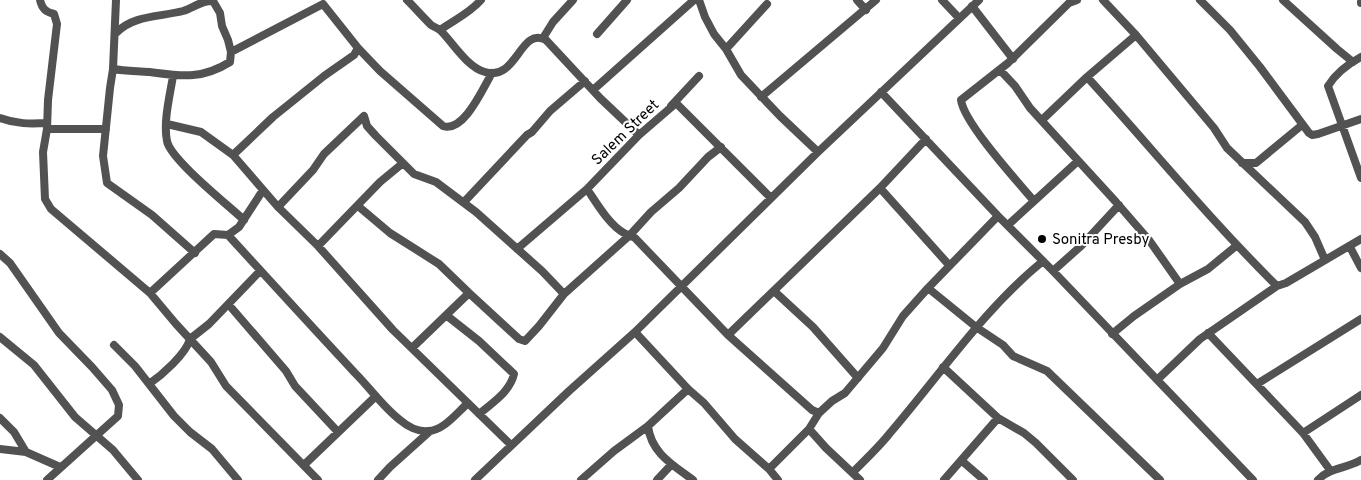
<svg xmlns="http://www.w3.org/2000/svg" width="1361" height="480" font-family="Overpass,sans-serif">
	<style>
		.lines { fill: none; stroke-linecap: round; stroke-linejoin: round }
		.minor { stroke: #525252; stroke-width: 8 }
		.poi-dot { fill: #000; stroke: #fff; stroke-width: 2 }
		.labels { text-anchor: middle; stroke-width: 4; stroke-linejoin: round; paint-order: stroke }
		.street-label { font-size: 15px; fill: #000; stroke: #fff }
		.poi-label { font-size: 15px; fill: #000; stroke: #fff; text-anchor: start }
	</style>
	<rect width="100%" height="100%" fill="#fff"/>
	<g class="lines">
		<!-- minor -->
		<path class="minor" d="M40 0C42 9 46 12 54 14L57 24 48 100 47 129 43 152 45 199 51 209 150 293 176 324 211 362 226 386 318 480
			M116 0 113 69 110 88 103 156 107 183 152 215 195 253
			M407 0C415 8 423 17 431 25 434 27 438 28 441 31 453 43 467 67 485 72 517 82 520 26 546 40L600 98 639 135
			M699 0 705 17 714 34 726 49 741 75 780 116 818 152
			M857 0 866 10
			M942 0 959 18
			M1103 0 1136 35 1214 128 1227 148 1305 222 1315 237 1325 260
			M1200 0 1230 30 1260 67 1309 133 1312 135 1318 134 1361 119
			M1283 0 1337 49 1353 62
			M1361 2V3
			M972 6 1013 59
			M440 30C454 20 470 13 481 0
			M597 34 627 0
			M543 38 553 22 573 0
			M358 48 380 71 443 126C464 133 483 88 492 73
			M726 49 767 4
			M231 52 323 4 358 48 354 55 324 76 273 117 233 155
			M1361 57C1348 64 1336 73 1328 86L1361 178
			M113 69C125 71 137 71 149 72 181 76 201 80 230 62L231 52 228 40 222 26 220 13 213 1C202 0 193 8 183 11 160 17 133 15 116 33
			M1000 70 1015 86 1030 108 1116 202 1149 240 1180 284
			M173 76C170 95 163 122 167 141 170 159 228 205 244 220
			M1087 77C1151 147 1210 220 1277 286
			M593 90 694 0
			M881 92 998 216 1053 271 1253 480
			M761 97 876 0
			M671 106 699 76
			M0 118C16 124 30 124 47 123
			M1042 120 1087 77 1136 35
			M167 124 201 132 233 155 278 207 318 246 393 330 511 445
			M47 129H106
			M1242 163H1256L1302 125
			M880 188 949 265
			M587 189C596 202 609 225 624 233 627 235 631 236 635 238L728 335 812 410 819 413
			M1034 201C1017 181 964 123 961 100L1008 63 1069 3 1077 0
			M464 202 527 135 532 132 550 111 585 81
			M358 206 390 233 439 264 469 293 519 339 525 341 539 326 564 294 630 235 651 212 679 188 708 157 721 147
			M278 207 313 170 324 154 364 116 367 126 376 136 414 174 436 182 476 212 542 271 564 294
			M1008 225 1078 161
			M228 235 239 227 263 190
			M318 246 380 182 403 163
			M1350 247 1361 268
			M517 249 587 189 639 135 675 104 678 105 771 198
			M0 254 10 263 59 333 92 367 112 390 119 405 118 416 47 480
			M1053 271 1081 246 1119 205
			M928 288 976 327 1003 345 1013 356 1047 371 1160 480
			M774 291 813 327 858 378
			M150 293 214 234 228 235C270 281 312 327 355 373 370 388 383 407 400 420 407 426 418 432 428 431 443 431 457 413 468 403
			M229 305 286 371 295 386 338 432
			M446 315 479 341 514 374C510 392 492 403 479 414
			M635 332 688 389 704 403 735 439 769 469 778 480
			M1208 333 1303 433 1330 470
			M1112 334 1134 316 1180 284 1208 269 1236 246
			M728 335 880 188 926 139
			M0 337 34 365 75 417 113 450 138 480
			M114 345 135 366 174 416 190 432 212 449 238 480
			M412 348 469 293
			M943 367 998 418 1024 433 1036 443 1073 480
			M1158 379 1200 339 1277 286 1286 283 1361 239
			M149 384C162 375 186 354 190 339L209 324 260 271
			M1257 384 1361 319
			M0 418 14 432 26 452 60 467
			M648 426C651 453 673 465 693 480
			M809 429 826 448 860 480
			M1303 433 1361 395
			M0 449 26 452
			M962 461 984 480
			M305 464 376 396
			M769 469 809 429 819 413 832 401 845 393 883 348 903 316 928 288 998 216
			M853 472C865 460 879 447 890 433 940 375 983 310 1043 261
			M378 480 390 467 429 432
			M475 480 569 391 635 332 818 152 979 0
			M581 480 614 451 648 426 688 389
			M657 480 671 465
			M944 480 998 418
			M1318 480C1330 467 1346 469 1361 460"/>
	</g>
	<!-- markers -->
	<circle class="poi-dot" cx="1042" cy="239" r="5"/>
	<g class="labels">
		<!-- street labels -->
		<g class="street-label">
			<text transform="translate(625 132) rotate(-44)" y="5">Salem Street</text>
		</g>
		<!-- poi labels -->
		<g class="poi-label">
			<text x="1052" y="244">Sonitra Presby</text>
		</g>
	</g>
</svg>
